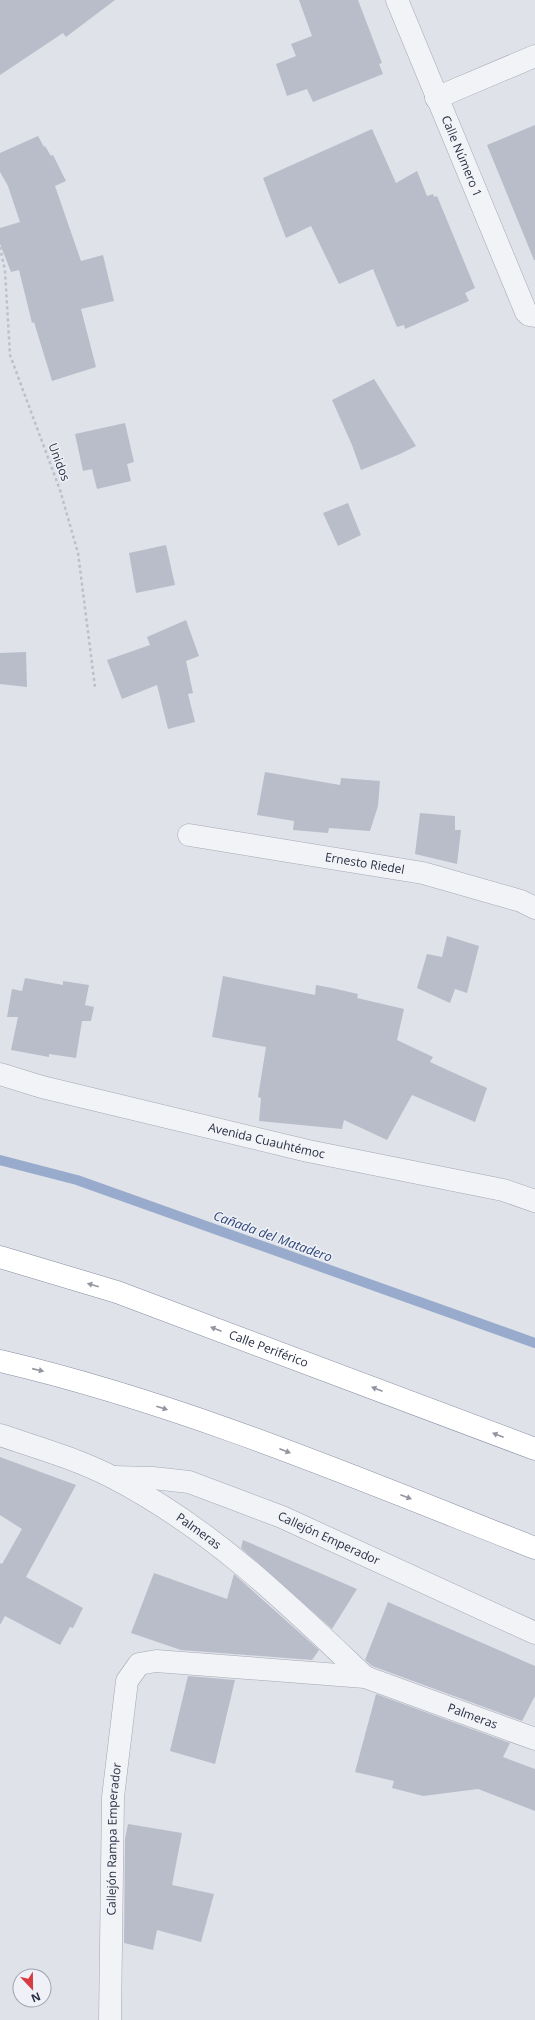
<svg xmlns="http://www.w3.org/2000/svg" width="535" height="2020" font-family="'Open Sans',sans-serif">
	<style>
		.lines { fill: none; stroke-linecap: round; stroke-linejoin: round }
		.stream { stroke: #98abcc; stroke-width: 10 }
		.building { fill: #b9bdca }
		.street-casing { stroke: #a4a8b4; stroke-width: 23 }
		.highway-casing { stroke: #868da1; stroke-width: 23 }
		.path { stroke: #bdc0c8; stroke-width: 2.5; stroke-dasharray: 3 3; stroke-linecap: butt }
		.street { stroke: #f2f3f7; stroke-width: 22 }
		.highway { stroke: #fff; stroke-width: 22 }
		.oneway { fill: #9396a0 }
		.labels { text-anchor: middle; stroke-width: 3; stroke-linejoin: round; paint-order: stroke }
		.street-label { font-size: 12px; fill: #272e42; stroke: #eff1f7 }
		.water-label { font-size: 13px; font-style: italic; fill: #2e4778; stroke: #eff1f7 }
	</style>
	<rect width="100%" height="100%" fill="#dfe2e9"/>
	<g class="lines">
		<!-- stream -->
		<path class="stream" d="M0 1160 77 1180 535 1343"/>
	</g>
	<!-- building -->
	<path class="building" d="M0 0H115L66 37 63 33 0 75Z
		M299 0H358L382 63 379 64 383 74 313 102 307 89 287 96 276 64 296 56 291 44 312 36Z
		M535 125V260H534L487 145Z
		M372 129 396 183 417 171 427 196 433 194 434 197 437 196 475 288 465 293 469 301 405 329 404 325 397 327 373 269 339 284 311 226 286 238 263 178Z
		M38 136 44 147 45 146 51 156 53 155 66 181 55 186 81 261 103 255 114 301 81 309 96 367 52 381 34 322 32 323 19 270 11 272 0 244V228L20 222 8 186 0 172V153Z
		M374 379 416 446 400 454 361 470 352 445 332 400Z
		M125 423 134 462 127 464 131 481 97 489 92 469 83 471 75 434Z
		M348 503 361 535 338 546 323 513Z
		M166 545 175 585 136 593 129 553Z
		M186 620 199 656 186 661 193 693 188 694 195 722 168 729 157 685 122 699 107 660 150 645 147 637Z
		M26 652 27 687 0 684V653Z
		M265 772 340 785 341 778 380 781 378 806 370 831 329 828 328 833 293 830 294 821 257 815Z
		M420 813 455 816V830H461L457 864 415 854Z
		M447 936 479 946 467 993 455 989 450 1003 417 988 427 954 442 957Z
		M223 976 315 995 316 985 332 988 358 994 357 998 404 1009 397 1040 433 1057 430 1062 487 1088 475 1122 412 1095 387 1140 344 1120 342 1129 259 1121 261 1098 258 1097 266 1047 212 1037Z
		M25 978 63 985V981L89 985 85 1005 94 1007 91 1021H82L76 1058 49 1054V1057L11 1050 18 1017H7L12 989 22 991Z
		M0 1457 76 1485 26 1577 83 1608 73 1628 70 1627 60 1645 5 1616 0 1625V1563L2 1564 22 1529 0 1515Z
		M243 1540 357 1589 332 1629 241 1548Z
		M154 1573 227 1599 234 1574 319 1650 312 1660 181 1650 131 1633Z
		M388 1602 535 1666V1696L522 1721 372 1666 365 1660Z
		M188 1676 235 1680 215 1764 170 1751Z
		M376 1694 510 1743 503 1757 535 1769V1811L478 1789 423 1796 392 1788 394 1781 355 1772Z
		M128 1824 182 1833 172 1885 214 1894 201 1942 157 1930 153 1950 124 1943 125 1839Z"/>
	<g class="lines">
		<!-- street casing -->
		<g class="street-casing">
			<g id="street">
				<path id="s1" d="M397 0 526 312 529 315 535 316"/>
				<path d="M436 98 535 56"/>
				<path id="s2" d="M189 835 423 873 521 901 535 908"/>
				<path id="s3" d="M0 1074 42 1087 308 1151 503 1190 535 1201"/>
				<path id="s4" d="M0 1435C38 1448 78 1459 114 1478 213 1530 285 1601 365 1677"/>
				<path id="s5" d="M113 1477 153 1478 189 1482 229 1497 282 1517 535 1633"/>
				<path id="s6" d="M110 2020 113 1797 127 1681 139 1664 156 1661 365 1677 535 1739"/>
			</g>
		</g>
		<!-- highway casing -->
		<g class="highway-casing">
			<g id="highway">
				<path id="s7" d="M0 1257 117 1292 535 1449"/>
				<path d="M0 1361C184 1404 359 1479 535 1548"/>
			</g>
		</g>
		<!-- path -->
		<path class="path" d="M0 247 5 271 10 355 60 490 78 553 95 687"/>
		<!-- street -->
		<use href="#street" class="street"/>
		<!-- highway -->
		<use href="#highway" class="highway"/>
	</g>
	<!-- one-way arrows -->
	<defs><path id="oneway-solid" d="M-6-.8H1V-3.2L6.5 0L1 3.2V.8H-6Z"/></defs>
	<g class="oneway">
		<use href="#oneway-solid" transform="translate(93 1285) rotate(-164)"/>
		<use href="#oneway-solid" transform="translate(216 1329) rotate(-159)"/>
		<use href="#oneway-solid" transform="translate(38 1370) rotate(13)"/>
		<use href="#oneway-solid" transform="translate(377 1389) rotate(-159)"/>
		<use href="#oneway-solid" transform="translate(162 1408) rotate(18)"/>
		<use href="#oneway-solid" transform="translate(498 1435) rotate(-159)"/>
		<use href="#oneway-solid" transform="translate(285 1451) rotate(21)"/>
		<use href="#oneway-solid" transform="translate(406 1497) rotate(21)"/>
	</g>
	<g class="labels">
		<!-- street labels -->
		<g class="street-label">
			<text dy="4" stroke="none"><textPath href="#s1" startOffset="169">Calle Número 1</textPath></text>
			<text transform="translate(59 462) rotate(69)" y="4">Unidos</text>
			<text dy="4" stroke="none"><textPath href="#s2" startOffset="178">Ernesto Riedel</textPath></text>
			<text dy="4" stroke="none"><textPath href="#s3" startOffset="275">Avenida Cuauhtémoc</textPath></text>
			<text dy="4" stroke="none"><textPath href="#s7" startOffset="284">Calle Periférico</textPath></text>
			<text dy="4" stroke="none"><textPath href="#s4" startOffset="222">Palmeras</textPath></text>
			<text dy="4" stroke="none"><textPath href="#s5" startOffset="227">Callejón Emperador</textPath></text>
			<text dy="4" stroke="none"><textPath href="#s6" startOffset="702">Palmeras</textPath></text>
			<text dy="4" stroke="none"><textPath href="#s6" startOffset="181">Callejón Rampa Emperador</textPath></text>
		</g>
		<!-- water labels -->
		<g class="water-label">
			<text transform="translate(273 1236) rotate(20)" y="5">Cañada del Matadero</text>
		</g>
	</g>
	<!-- north arrow -->
	<g transform="translate(32 1988) rotate(158)"><circle r="19" fill="#eff1f7" stroke="#9fa3af"/>
	<path d="M0-3L7 15L0 10L-7 15Z" fill="#d73c42"/>
	<text y="-6" font-size="11" font-weight="bold" text-anchor="middle" fill="#272e42">N</text>
	</g>
</svg>
